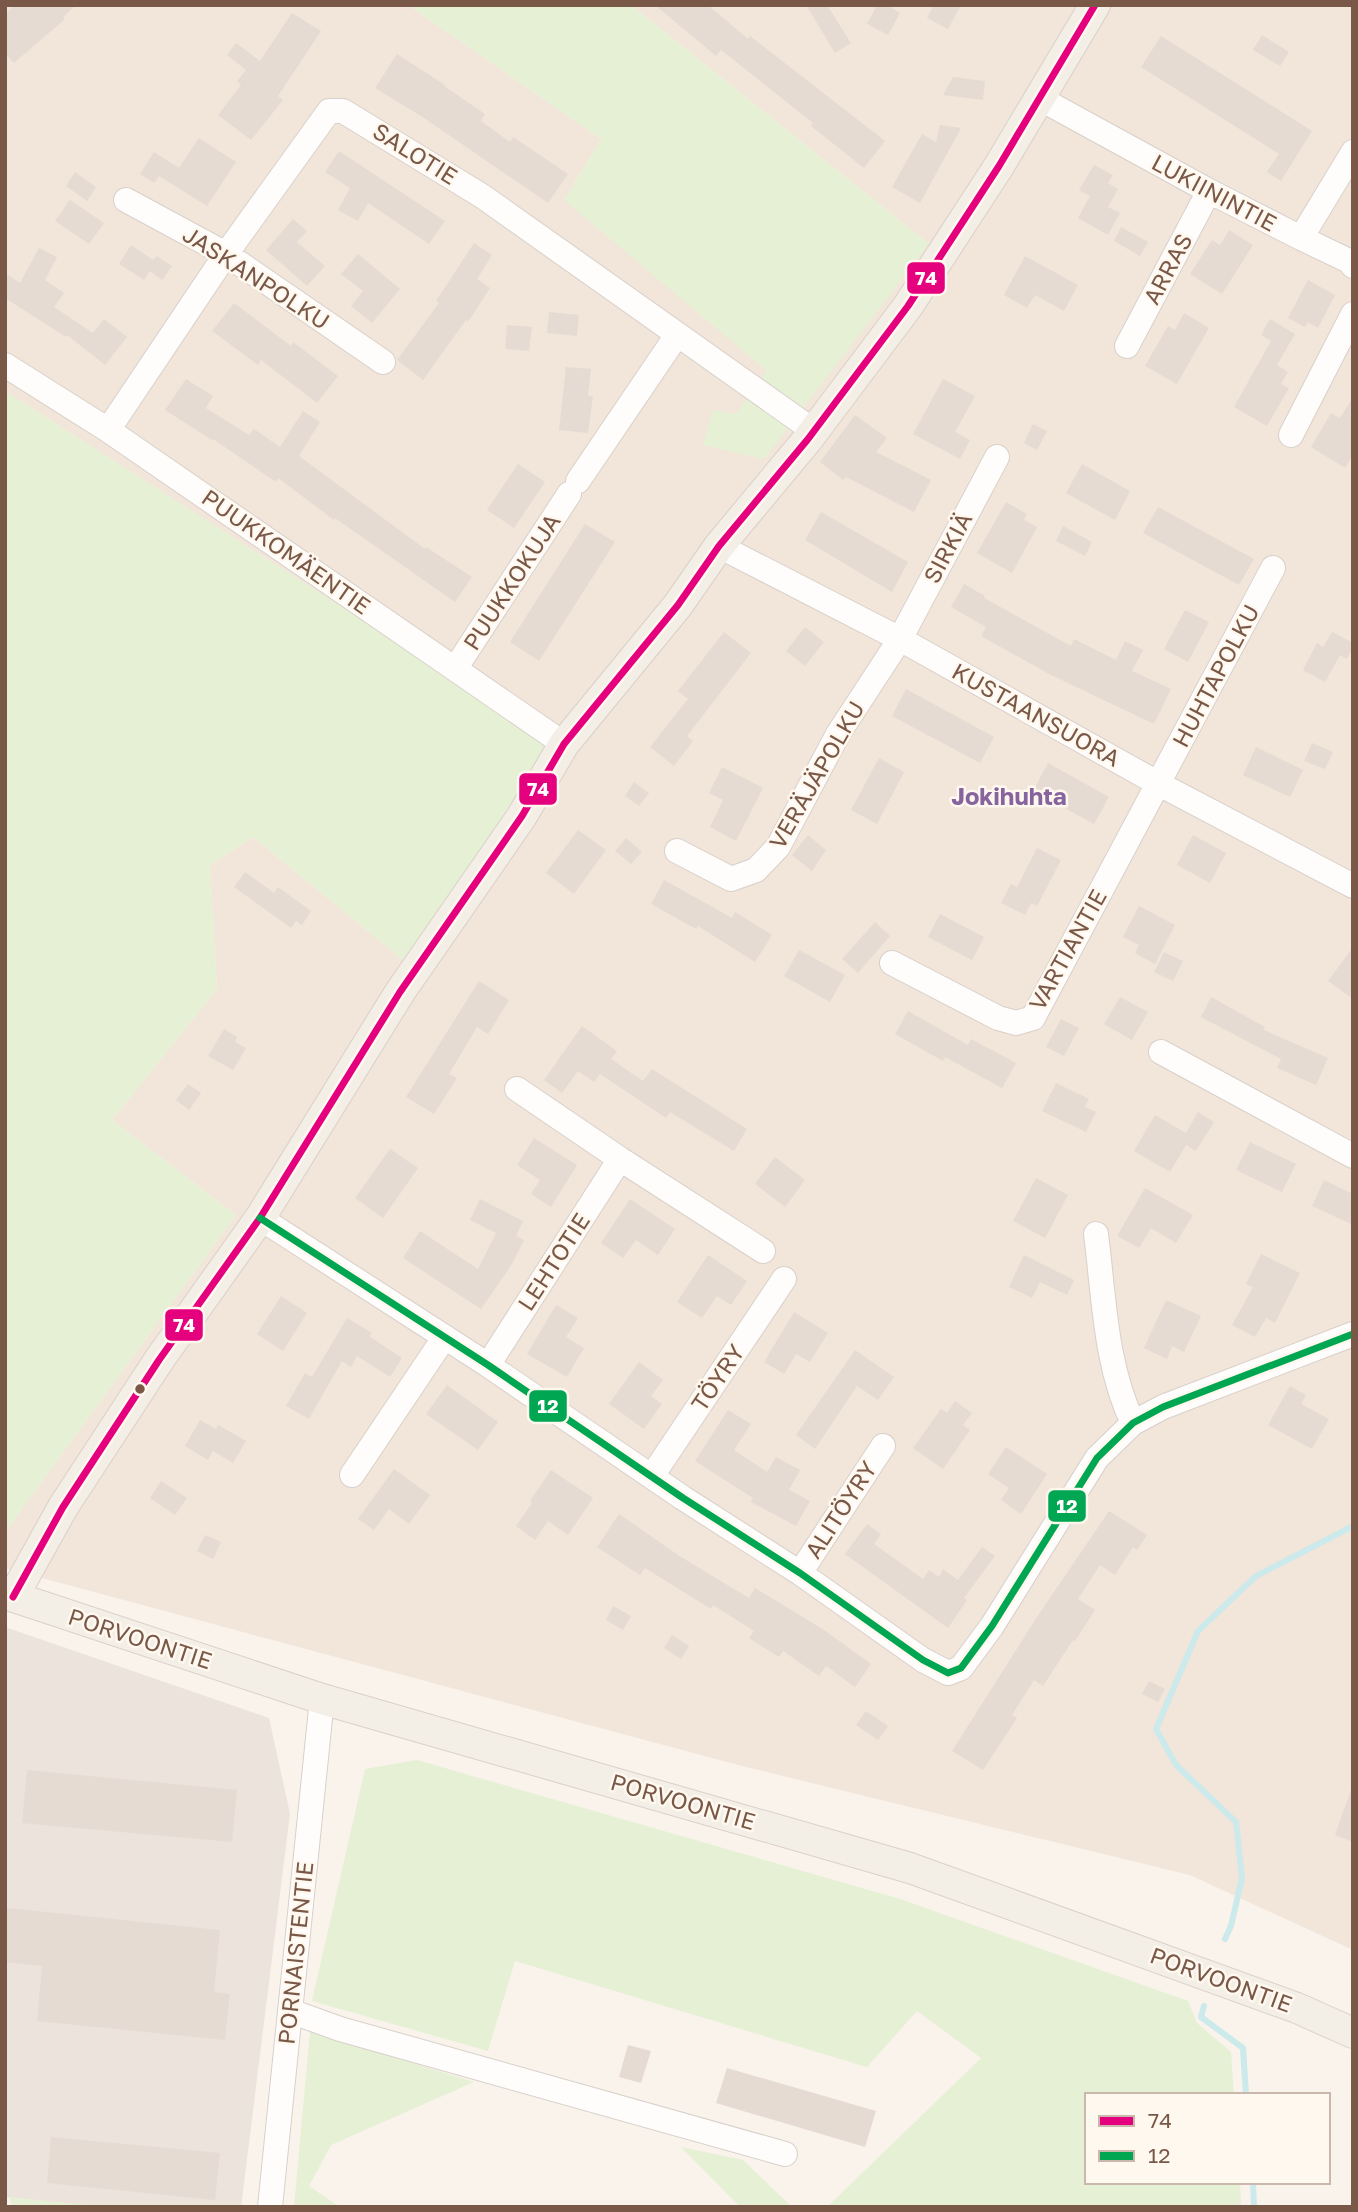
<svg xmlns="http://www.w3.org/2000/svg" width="1358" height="2212" font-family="'Golos Text',sans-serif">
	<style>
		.residential { fill: #f2e5d9 }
		.industrial { fill: #ece3dc }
		.green { fill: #e6f0d5 }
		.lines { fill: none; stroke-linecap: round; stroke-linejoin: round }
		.stream { stroke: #cce9eb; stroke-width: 6 }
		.building { fill: #e6dbd3 }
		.minor-casing { stroke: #d8d0ca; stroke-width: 26 }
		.major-casing { stroke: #dad0c9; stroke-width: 32 }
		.minor { stroke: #fefdfc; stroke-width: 24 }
		.major { stroke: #f3eee6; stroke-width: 30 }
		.bus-1-casing { stroke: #fff8ef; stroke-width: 12 }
		.bus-2-casing { stroke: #fff8ef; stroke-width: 12 }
		.bus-1 { stroke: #e5007d; stroke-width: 7 }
		.bus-2 { stroke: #00a651; stroke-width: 7 }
		.bus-dot { fill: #7a5848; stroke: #fff8ef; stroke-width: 2.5 }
		.labels { text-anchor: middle; stroke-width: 5; stroke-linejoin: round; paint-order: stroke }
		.street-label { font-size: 23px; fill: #7a5848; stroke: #fff8ef }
		.neighbourhood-label { font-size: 24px; font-weight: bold; fill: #88649e; stroke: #fff8ef }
		.line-badge { stroke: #fff8ef; stroke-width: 2.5 }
		.badge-label { font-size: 19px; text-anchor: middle; font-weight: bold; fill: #fff }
	</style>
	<rect width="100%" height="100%" fill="#f9f3ec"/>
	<!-- residential -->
	<path class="residential" d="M5 5H408L601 139 564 200 929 244 631 5H1353V1950L1190 1875 742 1766 5 1568V1532L236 1215 112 1120 217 989 210 865 253 837 403 960 553 743 5 391Z"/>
	<!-- industrial -->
	<path class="industrial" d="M5 1627 269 1718 290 1814 241 2207H104L5 2197Z"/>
	<!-- green -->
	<path class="green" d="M408 5H631L929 244 764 459 703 445 713 410 736 414 767 371 564 200 601 139Z
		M5 391 554 743 403 960 253 837 210 865 217 989 112 1120 236 1215 5 1532Z
		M417 1760 900 1899 1188 2001 1197 2023 1231 2052 1234 2095H1087V2182H1240L1241 2207H827L981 2058 917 2011 867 2067 515 1961 488 2051 312 2001 365 1769Z
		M310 2031 474 2082 331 2145 309 2186 340 2207H294Z
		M681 2147 743 2160 792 2207H740Z
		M9 2197 104 2207H12Z"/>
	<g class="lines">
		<!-- stream -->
		<path class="stream" d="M1225 1939 1231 1926 1242 1878 1236 1822 1176 1765 1156 1729 1198 1631 1256 1576 1353 1526
			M1204 2006 1201 2017 1243 2048 1246 2095
			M1253 2182 1254 2207"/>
	</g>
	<!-- building -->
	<path class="building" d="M15 5H76L63 17 65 19 14 63 5 54V14Z
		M655 5H708L748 39 750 36 885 141 864 168 811 126 813 123 721 50 716 56Z
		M806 5H827L851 43 835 53Z
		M877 5H887L900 13 888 35 867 24Z
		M934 5H961L948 29 927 18Z
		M292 13 321 31 278 96 283 100 251 140 218 115 241 85 237 81 246 70 227 55 236 43 260 61Z
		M1262 35 1289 52 1280 66 1253 50Z
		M1161 36 1312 131 1281 181 1267 172 1279 154 1141 67Z
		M397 54 445 85 444 86 485 114 481 121 510 142 513 137 568 174 548 203 421 116 375 88Z
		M953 77 985 81 983 100 943 95Z
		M940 125 961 128 920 203 892 187 922 134 936 142Z
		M199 138 236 162 207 206 159 176 154 183 140 174 154 152 179 168Z
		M339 151 445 221 429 244 368 203 358 221 338 210 350 188 325 172Z
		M1094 165 1113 175 1108 183 1118 189 1108 207 1120 213 1108 235 1078 218 1090 196 1079 190Z
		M75 172 96 187 87 201 66 186Z
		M70 200 104 223 89 244 55 221Z
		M293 219 307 231 297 242 325 266 307 286 266 250Z
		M1121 227 1148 242 1140 256 1114 241Z
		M1229 230 1253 245 1222 294 1190 274 1212 240 1220 245Z
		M474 243 492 255 477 279 490 288 468 322 466 320 423 380 397 360 439 303 436 301Z
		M131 245 153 260 157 256 172 266 162 280 150 271 144 280 119 264Z
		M39 248 57 257 45 280 64 293 54 307 93 333 104 319 127 337 105 365 67 335 66 337 5 298V273L20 283Z
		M358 254 400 289 372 323 351 306 363 291 341 274Z
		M1025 256 1078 285 1064 311 1035 295 1027 308 1004 295Z
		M1308 280 1335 295 1318 328 1308 322 1305 327 1288 318Z
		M234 303 291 346 293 342 338 376 317 403 261 360 258 365 212 331Z
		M549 312 579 315 577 336 547 333Z
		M1184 313 1209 328 1177 384 1145 366 1168 326 1175 330Z
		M1270 319 1295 334 1277 365 1288 372 1281 384 1289 388 1267 426 1234 407 1271 341 1261 335Z
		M507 325 532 327 529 351 505 349Z
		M566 367 591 369 588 396H593L588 433 559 430Z
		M186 379 213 396 206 408 249 435 254 429 280 447 303 411 320 422 299 456 425 549 426 547 472 577 455 602 335 518 334 520 278 478 276 482 213 439 212 440 165 410Z
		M943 379 975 396 955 432 970 440 960 459 913 434Z
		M1353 397V455L1345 468 1311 447 1331 413 1340 418Z
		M855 415 887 438 876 452 931 480 914 512 846 477 843 480 820 462Z
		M1033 424 1047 431 1037 450 1024 443Z
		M518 464 545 482 514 528 487 510Z
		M1082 464 1130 491 1115 520 1066 493Z
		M1006 502 1027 514 1024 520 1037 527 1012 573 977 553Z
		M1158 507 1254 559 1239 585 1143 533Z
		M821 512 908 562 892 592 805 540Z
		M585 524 615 542 539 661 510 642Z
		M1063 526 1092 542 1085 556 1056 541Z
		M964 584 985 596 984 598 1071 646 1074 639 1116 660 1125 641 1143 650 1132 671 1171 689 1154 724 1049 674 981 636 986 627 951 607Z
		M1185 610 1209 622 1188 662 1164 649Z
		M805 627 824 642 805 666 786 651Z
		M724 632 751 653 687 736 693 741 674 766 650 747 688 699 678 691Z
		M1332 632 1353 643V648L1347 659 1340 655 1325 682 1303 670 1317 643 1323 647Z
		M906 689 994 737 980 763 892 716Z
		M1312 743 1333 752 1325 769 1304 761Z
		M1256 747 1303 770 1290 797 1243 775Z
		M879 758 904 772 877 824 851 810Z
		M1048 763 1109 797 1094 824 1033 791Z
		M722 767 763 788 736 841 710 827 723 800 709 793Z
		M634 782 649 793 639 806 625 796Z
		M578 830 606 850 574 894 546 873Z
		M808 835 826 850 812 871 792 855Z
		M1193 835 1226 853 1210 883 1177 865Z
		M626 838 642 852 631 864 615 851Z
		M1037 848 1061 860 1037 906 1031 903 1025 915 1001 903 1011 884 1017 887Z
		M245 872 274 893 278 887 311 911 302 925 296 921 291 928 234 887Z
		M664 880 732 918 735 912 772 935 755 962 698 926 696 929 651 904Z
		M1139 906 1175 925 1155 964 1135 953 1139 945 1123 937Z
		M940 914 984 937 972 960 928 937Z
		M875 922 890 936 858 973 842 959Z
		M1353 947V999L1328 981Z
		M799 950 845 975 830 1002 784 976Z
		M1164 952 1183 961 1173 981 1154 972Z
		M479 981 509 1000 488 1034 477 1027 449 1074 457 1078 434 1114 406 1097Z
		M1120 997 1148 1012 1132 1040 1104 1024Z
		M1211 997 1265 1027 1264 1030 1328 1058 1316 1085 1277 1068 1281 1059 1201 1017Z
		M908 1011 968 1045 971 1039 1016 1063 1002 1088 945 1057 943 1061 895 1034Z
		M1061 1019 1079 1028 1064 1056 1046 1047Z
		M582 1026 617 1051 611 1059 643 1081 652 1069 747 1129 734 1151 670 1112 666 1118 600 1074 594 1082 578 1071 562 1093 544 1080Z
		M224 1029 237 1037 235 1042 246 1048 233 1070 208 1056Z
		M1056 1083 1089 1099 1085 1107 1096 1112 1086 1132 1042 1111Z
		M188 1084 201 1093 189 1110 176 1100Z
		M1198 1112 1214 1122 1196 1151 1186 1145 1170 1172 1134 1151 1155 1115 1186 1133Z
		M534 1138 577 1165 551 1207 531 1194 540 1180 517 1165Z
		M1250 1142 1296 1164 1282 1192 1236 1170Z
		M390 1149 418 1168 383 1218 355 1198Z
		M775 1157 805 1180 785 1207 755 1184Z
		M1036 1178 1068 1195 1045 1238 1013 1221Z
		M1324 1180 1353 1194V1225L1312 1206Z
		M1145 1188 1193 1215 1176 1243 1151 1228 1139 1248 1117 1236Z
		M480 1199 523 1221 516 1236 524 1240 512 1264 481 1309 403 1258 420 1231 478 1269 496 1233 470 1220Z
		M630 1199 675 1229 658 1255 636 1240 623 1258 601 1243Z
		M1261 1254 1300 1273 1275 1323 1266 1318 1255 1337 1232 1325 1253 1287 1246 1284Z
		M708 1255 747 1281 731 1305 717 1296 702 1318 677 1302Z
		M1024 1255 1074 1280 1067 1295 1040 1282 1032 1298 1009 1287Z
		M281 1296 307 1313 283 1351 257 1334Z
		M1166 1300 1201 1316 1184 1352 1172 1346 1167 1359 1144 1348Z
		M556 1305 578 1318 566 1337 584 1348 567 1377 527 1354Z
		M794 1312 828 1333 810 1362 796 1354 784 1374 764 1362Z
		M347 1318 372 1333 369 1336 402 1358 390 1377 357 1356 351 1367 342 1361 309 1419 286 1406 305 1373 312 1377Z
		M855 1350 894 1377 878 1400 857 1386 815 1449 796 1435Z
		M639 1362 663 1380 651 1396 662 1404 644 1429 609 1404Z
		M447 1385 498 1422 478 1450 426 1414Z
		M1290 1386 1306 1395 1301 1404 1329 1419 1312 1449 1268 1425Z
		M955 1401 972 1413 963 1425 970 1430 943 1469 913 1448 941 1409 947 1413Z
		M728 1410 751 1424 734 1450 767 1472 776 1457 800 1470 789 1490 810 1501 796 1526 751 1502 753 1498 695 1461Z
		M200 1420 216 1429 218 1425 246 1441 233 1463 213 1451 208 1460 185 1446Z
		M1006 1447 1047 1474 1021 1514 1001 1500 1009 1488 988 1474Z
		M394 1469 430 1495 409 1524 389 1509 374 1530 358 1519Z
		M551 1470 593 1498 568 1535 548 1521 535 1540 516 1526 532 1503 530 1501Z
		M161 1481 187 1498 175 1515 150 1498Z
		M1109 1511 1147 1535 1137 1550 1133 1547 1115 1575 1100 1565 1078 1599 1095 1610 1075 1641 1073 1640 1043 1686 1034 1680 1012 1715 1017 1718 983 1770 952 1751 1037 1617Z
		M619 1514 681 1557 749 1598 755 1588 824 1630 871 1664 855 1687 826 1666 819 1676 783 1651 779 1657 749 1638 754 1631 713 1605 711 1609 645 1568 640 1575 597 1547Z
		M867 1524 881 1534 874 1544 923 1579 929 1570 939 1577 943 1569 958 1580 982 1547 995 1556 964 1598 967 1600 948 1628 845 1554Z
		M205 1535 221 1542 213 1559 197 1551Z
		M613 1606 631 1616 623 1630 606 1620Z
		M672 1635 689 1646 681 1659 664 1648Z
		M1149 1681 1165 1689 1158 1702 1142 1694Z
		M866 1711 888 1726 878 1740 856 1725Z
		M27 1770 237 1790 232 1842 22 1823Z
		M1351 1790 1353 1791V1842L1335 1835Z
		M7 1908 220 1930 214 1992 230 1994 225 2040 37 2021 42 1966 5 1962Z
		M628 2045 651 2051 641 2083 619 2077Z
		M727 2068 876 2111 865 2147 716 2103Z
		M51 2137 220 2153 215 2200 47 2183Z"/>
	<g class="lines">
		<!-- minor casing -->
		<g class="minor-casing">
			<path id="minor" d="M1039 98 1209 191 1301 238 1353 152
				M126 200 226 254 383 362
				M1301 238 1349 261 1353 266
				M1127 346 1209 191
				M5 365 108 430 564 744
				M108 430 226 254 329 111H343L482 196 814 431
				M1291 435 1353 314
				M578 481 677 335
				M719 546 900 639 1159 784 1353 886
				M455 669 569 494
				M677 851 731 879 756 870 778 847 838 734 900 639 997 457
				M892 963 998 1018 1016 1023 1033 1018 1273 568
				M1161 1052 1353 1156
				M517 1089 620 1159 763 1251
				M260 1218 488 1365 683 1498 800 1573 923 1660 948 1673 961 1668 992 1626 1097 1458 1133 1423 1163 1407 1353 1334
				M1096 1234C1104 1296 1105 1365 1133 1423
				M488 1365 620 1159
				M352 1475 444 1338
				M652 1476 784 1279
				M800 1573 883 1446
				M290 2011 340 2029 785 2154
				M270 2207 322 1699"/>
		</g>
		<!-- major casing -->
		<g class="major-casing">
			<path id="major" d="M5 1594 322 1699 910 1868 1297 2008 1353 2033
				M13 1597 63 1507 159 1360 260 1218 400 992 522 816 564 744 678 605 719 546 808 439 908 306 999 166 1095 5"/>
		</g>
		<!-- minor -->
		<use href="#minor" class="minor"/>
		<!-- major -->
		<use href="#major" class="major"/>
		<!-- bus-1 casing -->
		<g class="bus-1-casing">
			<path id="bus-1" d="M13 1597 63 1507 159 1360 260 1218 400 992 522 816 564 744 678 605 719 546 808 439 908 306 999 166 1095 5"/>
		</g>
		<!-- bus-2 casing -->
		<g class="bus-2-casing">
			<path id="bus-2" d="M260 1218 488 1365 683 1498 800 1573 923 1660 948 1673 961 1668 992 1626 1097 1458 1133 1423 1163 1407 1353 1334"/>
		</g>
		<!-- bus-1 -->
		<use href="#bus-1" class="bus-1"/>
		<!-- bus-2 -->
		<use href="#bus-2" class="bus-2"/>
	</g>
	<!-- markers -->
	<circle class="bus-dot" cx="140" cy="1389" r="6"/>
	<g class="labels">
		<!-- street labels -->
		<g class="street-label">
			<text transform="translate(415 154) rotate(32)" y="8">SALOTIE</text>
			<text transform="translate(1214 193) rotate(28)" y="8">LUKIININTIE</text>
			<text transform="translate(1168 269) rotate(-62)" y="8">ARRAS</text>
			<text transform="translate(256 278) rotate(33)" y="8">JASKANPOLKU</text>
			<text transform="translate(948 548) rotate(-62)" y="8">SIRKIÄ</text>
			<text transform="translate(286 552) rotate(35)" y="8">PUUKKOMÄENTIE</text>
			<text transform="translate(512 582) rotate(-57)" y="8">PUUKKOKUJA</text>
			<text transform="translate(1216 676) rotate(-62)" y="8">HUHTAPOLKU</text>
			<text transform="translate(1036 715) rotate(29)" y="8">KUSTAANSUORA</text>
			<text transform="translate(817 775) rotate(-60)" y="8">VERÄJÄPOLKU</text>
			<text transform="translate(1068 950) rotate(-61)" y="8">VARTIANTIE</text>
			<text transform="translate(554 1262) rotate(-57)" y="8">LEHTOTIE</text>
			<text transform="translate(718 1378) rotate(-56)" y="8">TÖYRY</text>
			<text transform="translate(841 1510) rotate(-57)" y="8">ALITÖYRY</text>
			<text transform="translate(140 1639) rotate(18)" y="8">PORVOONTIE</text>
			<text transform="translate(683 1802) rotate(16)" y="8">PORVOONTIE</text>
			<text transform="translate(296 1953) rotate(-84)" y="8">PORNAISTENTIE</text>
			<text transform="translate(1221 1980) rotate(20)" y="8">PORVOONTIE</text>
		</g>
		<!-- neighbourhood labels -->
		<g class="neighbourhood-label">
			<text x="1009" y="805">Jokihuhta</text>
		</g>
	</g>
	<g class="line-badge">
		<rect x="906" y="261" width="40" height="34" rx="7" fill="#e5007d"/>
		<rect x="518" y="772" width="40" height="34" rx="7" fill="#e5007d"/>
		<rect x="164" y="1308" width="40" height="34" rx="7" fill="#e5007d"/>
		<rect x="528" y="1389" width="40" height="34" rx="7" fill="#00a651"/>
		<rect x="1047" y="1489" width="40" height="34" rx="7" fill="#00a651"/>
	</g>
	<g class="badge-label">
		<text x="926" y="285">74</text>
		<text x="538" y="796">74</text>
		<text x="184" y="1332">74</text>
		<text x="548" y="1413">12</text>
		<text x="1067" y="1513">12</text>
	</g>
	<!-- border -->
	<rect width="1358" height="2212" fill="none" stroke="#7a5848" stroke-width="14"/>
	<!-- legend -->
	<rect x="1085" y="2093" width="245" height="91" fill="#fff8ef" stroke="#cab8ac" stroke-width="2"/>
	<rect x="1099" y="2116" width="35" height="10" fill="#e5007d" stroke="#cab8ac" stroke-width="2"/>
	<text x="1148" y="2128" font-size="21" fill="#7a5848">74</text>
	<rect x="1099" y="2151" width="35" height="10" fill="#00a651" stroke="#cab8ac" stroke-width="2"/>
	<text x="1148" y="2163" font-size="21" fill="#7a5848">12</text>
</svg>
